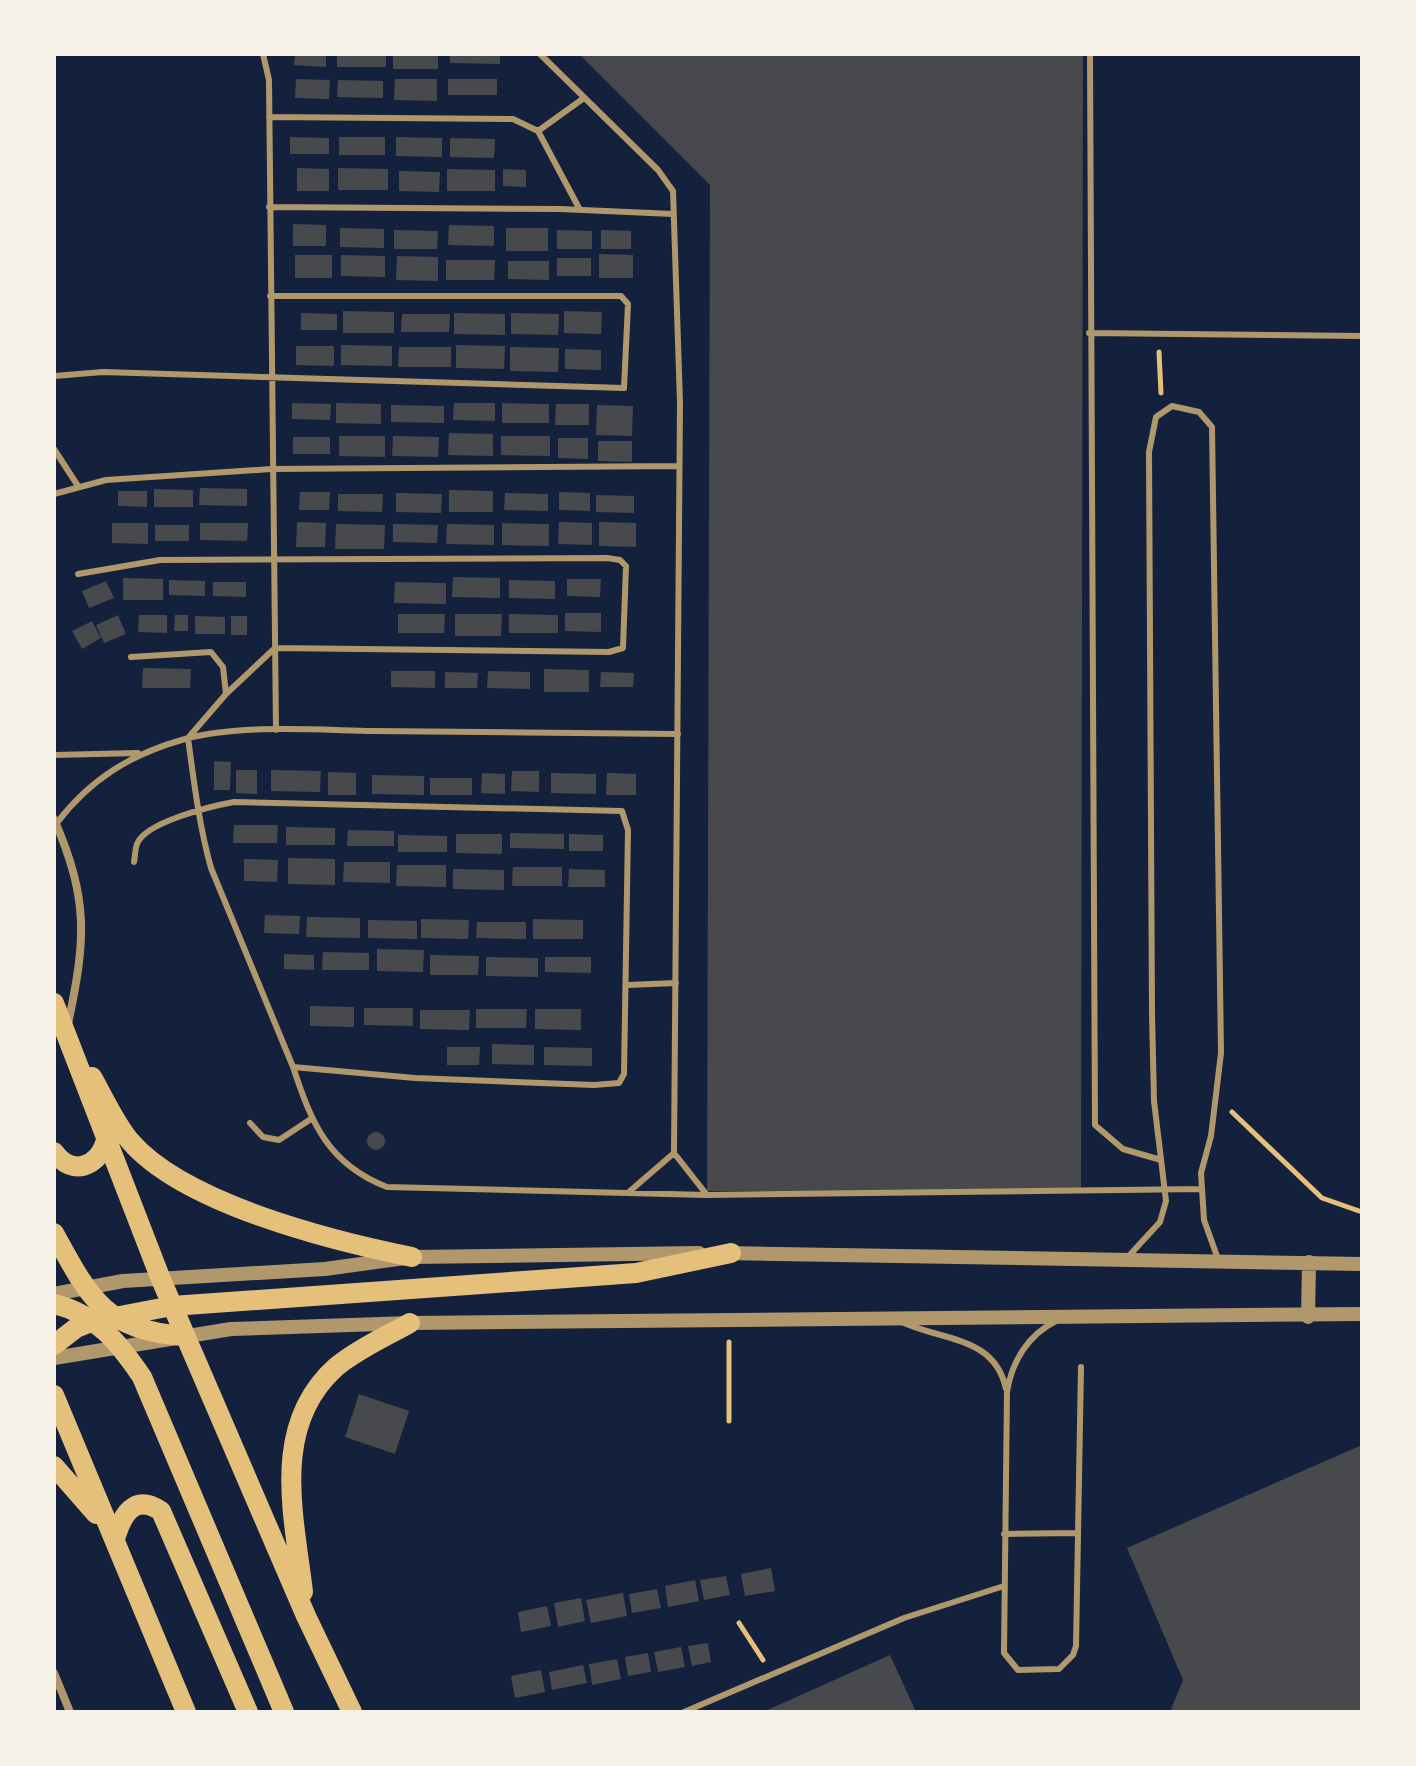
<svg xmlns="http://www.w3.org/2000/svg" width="1416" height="1766" font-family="Manrope,sans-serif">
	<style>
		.building { fill: #48494c }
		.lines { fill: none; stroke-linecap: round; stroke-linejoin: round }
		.path { stroke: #e5c07b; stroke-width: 5 }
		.service { stroke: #b1986c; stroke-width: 6 }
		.minor { stroke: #b1986c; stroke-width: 8 }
		.tertiary { stroke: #b1986c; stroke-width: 14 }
		.primary { stroke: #e5c07b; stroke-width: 20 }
	</style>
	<rect width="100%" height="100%" fill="#14213d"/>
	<!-- building -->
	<path class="building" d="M295 54H326V67L294 65Z
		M337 54H386V67H337Z
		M393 54H438V69H393Z
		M450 54H500V64L450 63Z
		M579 54H1083L1081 1191H707L710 185Z
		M296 79 330 80 329 99 295 98Z
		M395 79H437V101L394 100Z
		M448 79H497V95H448Z
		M338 80 383 81V98L337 97Z
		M290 137 329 138V154H290Z
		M339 137H385V155H339Z
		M396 137 442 138V157L396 156Z
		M450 138 495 139 494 158 450 157Z
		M297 168 329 169V191H297Z
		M338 168 388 169V190H338Z
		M447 169 495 170V191H447Z
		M503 169 526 170V187L503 186Z
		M399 171 440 172 439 192 399 191Z
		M293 224 326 225V246H293Z
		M449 225 494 226V246L448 245Z
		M340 228 384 229V248L340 247Z
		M506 228H548V251H506Z
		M394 230 438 231 437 249H394Z
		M557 230 592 231V249H557Z
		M601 230 631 231V249H601Z
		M599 254 633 255V278H599Z
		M295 255H332V278H295Z
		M341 255 385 256V277L341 276Z
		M397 256 438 257V281L396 280Z
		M557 258H591V276H557Z
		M446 260H495L494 280H446Z
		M508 261H549V280L508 279Z
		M343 311 394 312V333H343Z
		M564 311 602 312 601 334 564 333Z
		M301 313 337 314V330H301Z
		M454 313 505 314V335L454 334Z
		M511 313 559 314 558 335 511 334Z
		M402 314H450L449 332H401Z
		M341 345 392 346V366L341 365Z
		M456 345 505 346 504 369 456 368Z
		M296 346H334V366L296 365Z
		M399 347H451V367H398Z
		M510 347 559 348 558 372 510 371Z
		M565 349 601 350V370L565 369Z
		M292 403 331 404 330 420 292 419Z
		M336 403 381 404V424L336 423Z
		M454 403H495V421L453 420Z
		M502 403 549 404V423H502Z
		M556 404H589V425H555Z
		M391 405 444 406V423L391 422Z
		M597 405 633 406 632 436 596 435Z
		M449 433 493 434V456L448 455Z
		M339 436H385V457L339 456Z
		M393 436 439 437 438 457 392 456Z
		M501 436H550V456L501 455Z
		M293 437H330V454H293Z
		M558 438H588V459L558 458Z
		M598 441H632V462L598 461Z
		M200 488 247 489V506L199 505Z
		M154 489 193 490V507H154Z
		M449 490 493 491V512H449Z
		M118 491H147V507L118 506Z
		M300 492H330L329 510H299Z
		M559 492 590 493V511L559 510Z
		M396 493 442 494 441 513 396 512Z
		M505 493 548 494V511L504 510Z
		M338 494H383L382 512 338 511Z
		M596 495 634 496V513L596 512Z
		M297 522 326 523 325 547H296Z
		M559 522 592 523V545L558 544Z
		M599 522 636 523V547L599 546Z
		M112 523H148V544L112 543Z
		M200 523H248L247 541 200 540Z
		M502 523 549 524V546L502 545Z
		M336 524 385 525 384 549H335Z
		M393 524 438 525 437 543 393 542Z
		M447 524 494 525V545L446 544Z
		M155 525H189V541H155Z
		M453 577 500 578V598L452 597Z
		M123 578 163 579V600H123Z
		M567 579H601L600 597 567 596Z
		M169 580 205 581V596L169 595Z
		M509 580 555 581V599L509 598Z
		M106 581 114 598 89 608 82 591Z
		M213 582H246V597L213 596Z
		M395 582 446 583V604L394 603Z
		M565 613H601V632L565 631Z
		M398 614H445L444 633H398Z
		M455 614H502L501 636H455Z
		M509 614 558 615V633H509Z
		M118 615 126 634 104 643 96 625Z
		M139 615H167V633L138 632Z
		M175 615H188V631H174Z
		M195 616 225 617V634H195Z
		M231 616H247V635H231Z
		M92 621 101 638 82 649 72 631Z
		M143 668 191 669 190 688H142Z
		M544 669 589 670V692H544Z
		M391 671H435V688L391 687Z
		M488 671 530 672V689L487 688Z
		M445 672 478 673 477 688H445Z
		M601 672 634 673 633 687H600Z
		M214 761 231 762 230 790H214Z
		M236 770H257V794L236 793Z
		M271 770 321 771 320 792 271 791Z
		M512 771H539V792L511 791Z
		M328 772 356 773V795H328Z
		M482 773 505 774V794L481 793Z
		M551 773 596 774V794L551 793Z
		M607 773 636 774V795H606Z
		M372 775 424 776V795L372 794Z
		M430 778H472V795H430Z
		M234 825H278L277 843H233Z
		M286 827 335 828V845H286Z
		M348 830 394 831V846H347Z
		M510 833 564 834V849L510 848Z
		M456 834H502V854L456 853Z
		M569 834 603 835V851H569Z
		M398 835 447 836V852H398Z
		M288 858 335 859V885L288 884Z
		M244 859 278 860 277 882 244 881Z
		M344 862H390V883L343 882Z
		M397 865H446V887L396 886Z
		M513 867H562V886H512Z
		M453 869 504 870V890L453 889Z
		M569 869 605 870V887H568Z
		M265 915 300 916 299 934 264 933Z
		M307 917 360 918V938L306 937Z
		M421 919 469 920 468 939 421 938Z
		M533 919 583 920V939H533Z
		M368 920 417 921V939L368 938Z
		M477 922H526V939L476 938Z
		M377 949 424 950 423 972 377 971Z
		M323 952 369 953V970H322Z
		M284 954 314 955V970L284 969Z
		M430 955 479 956 478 975H430Z
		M486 957 538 958V977L486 976Z
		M545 957H591V973L545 972Z
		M310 1006 354 1007V1027L310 1026Z
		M364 1008H413V1026L364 1025Z
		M476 1009H527L526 1028H476Z
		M535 1009H581V1030L535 1029Z
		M420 1010H470L469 1030 420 1029Z
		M492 1044 534 1045V1065L492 1064Z
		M447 1047H480L479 1065H447Z
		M544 1047 592 1048V1066L544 1065Z
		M367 1141a9 9 0 1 1 18 0a9 9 0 1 1-18 0Z
		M359 1394 409 1411 395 1454 345 1437Z
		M1362 1445V1712H1170L1183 1680 1127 1548Z
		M771 1568 775 1591 745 1596 741 1574Z
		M726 1576 730 1595 704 1600 700 1580Z
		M695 1580 699 1601 668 1607 665 1586Z
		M657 1589 661 1608 632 1613 629 1594Z
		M623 1593 627 1616 591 1623 586 1600Z
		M581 1598 585 1621 558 1627 554 1603Z
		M547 1606 551 1626 521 1632 518 1612Z
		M708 1643 711 1662 692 1666 688 1646Z
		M681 1647 685 1667 658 1672 654 1652Z
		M648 1653 651 1672 628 1676 625 1657Z
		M890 1655 916 1712H763Z
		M617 1659 621 1679 592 1685 589 1664Z
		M583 1665 587 1683 552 1690 549 1672Z
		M541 1670 545 1692 515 1698 511 1676Z"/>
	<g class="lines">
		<!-- path -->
		<path class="path" d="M1159 352 1161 393
			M1232 1112 1322 1198 1362 1212
			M729 1342V1421
			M739 1623 763 1660"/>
		<!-- service -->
		<path class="service" d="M263 54 269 80 276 730
			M540 54 658 170 673 191 680 403 674 1153 707 1195 1202 1189
			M1090 54 1095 1125 1123 1149 1161 1160
			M269 117 513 119 538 131 580 210
			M538 131 584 98
			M269 207 560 209 673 214
			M1089 333 1362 336
			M54 376 103 372 624 388 628 304 621 296H270
			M54 449 78 486
			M54 494 106 480 271 469 678 466
			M78 574 160 560 607 558 620 560 626 566 623 648 609 652 275 648 226 694 188 738C194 782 199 825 211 868L293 1067 415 1078 594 1085 619 1083 624 1074 628 830 622 811 234 802C212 806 145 822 137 844 135 849 135 857 134 862
			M131 657 211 652 223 667 226 694
			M54 755 138 753
			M56 824C90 779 131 754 185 739 240 724 317 730 373 731 475 732 576 733 678 734
			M627 985 676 983
			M293 1067C312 1124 328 1164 387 1187L707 1195
			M250 1123 263 1137 279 1140 311 1119
			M630 1191 674 1153
			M1126 1259 1160 1222 1166 1201 1154 1101 1152 1014 1149 452 1156 417 1172 406 1199 412 1212 427 1221 1053 1211 1136 1201 1173 1204 1220 1218 1259
			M1056 1321C1028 1335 1012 1361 1007 1392L1004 1653 1018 1670 1059 1669 1073 1655 1076 1646 1081 1367
			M902 1322C942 1341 995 1336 1006 1389
			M1004 1534 1076 1533
			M684 1712 904 1618 1004 1586"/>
		<!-- minor -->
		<path class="minor" d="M54 819C89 900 86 939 68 1024
			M54 1673 70 1712"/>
		<!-- tertiary -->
		<path class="tertiary" d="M724 1253 1362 1264
			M54 1294 123 1281 325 1269 412 1257 699 1253
			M1308 1317 1309 1262
			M54 1358 231 1329 410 1323 1362 1314"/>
		<!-- primary -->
		<path class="primary" d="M54 1003 160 1277 306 1616 352 1712
			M92 1077C104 1098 115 1123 130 1141 184 1204 333 1241 412 1257
			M54 1152C72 1177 99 1167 106 1140
			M54 1233C90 1299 105 1330 184 1336
			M54 1304C96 1314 119 1343 142 1377L284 1712
			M54 1345 76 1328 94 1321 172 1306 636 1273 731 1253
			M54 1395 186 1712
			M54 1466 96 1514
			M115 1539C122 1515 134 1493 161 1511L248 1712
			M303 1592C294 1515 270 1426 336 1367 358 1349 385 1337 410 1323"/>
	</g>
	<!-- border -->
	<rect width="1416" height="1766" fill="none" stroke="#f6f1e7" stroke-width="112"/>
</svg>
